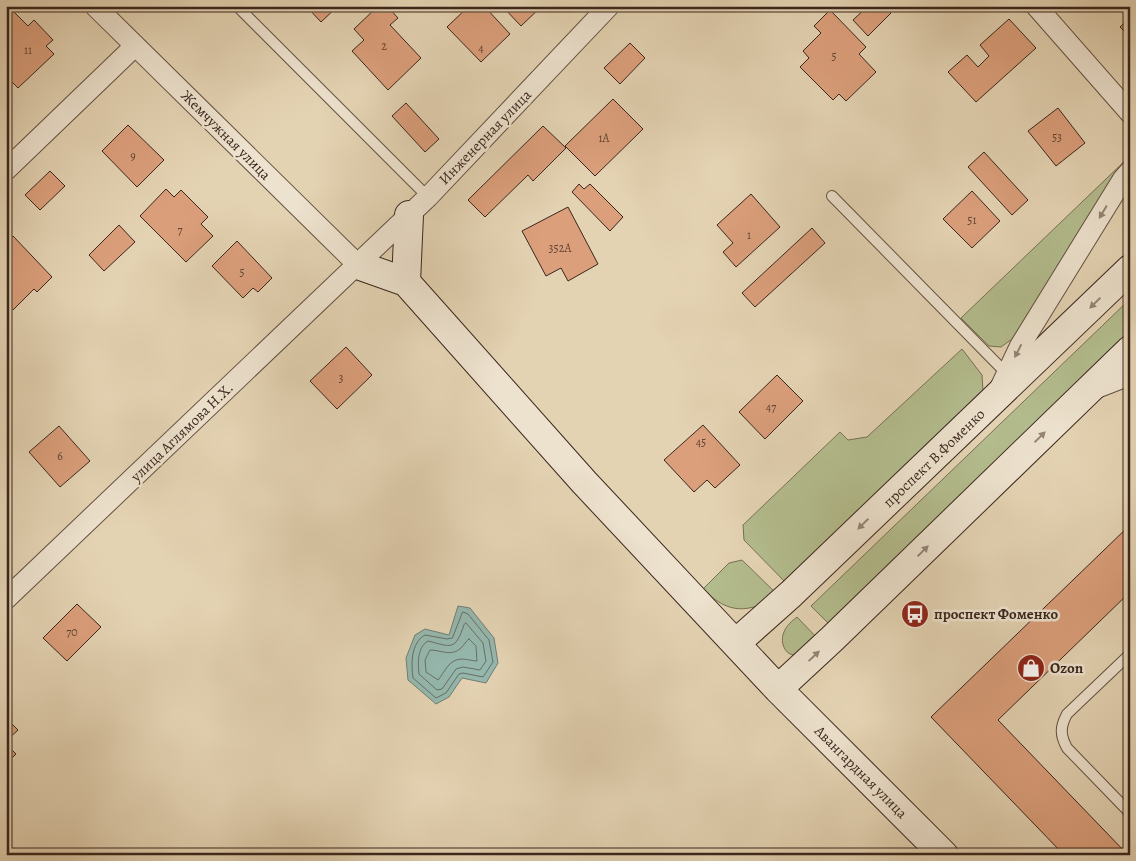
<svg xmlns="http://www.w3.org/2000/svg" width="1136" height="861" font-family="Alegreya,serif">
	<style>
		.green { fill: #b3bc8d; stroke: #767155 }
		.water { fill: #95b8ae; stroke: #717e74 }
		.lines { fill: none; stroke-linecap: round; stroke-linejoin: round }
		.shore { stroke: #686f66; stroke-width: 1 }
		.building { fill: #db9f7b; stroke: #3a261d }
		.lane-casing { stroke: #645142; stroke-width: 12 }
		.street-casing { stroke: #645142; stroke-width: 22 }
		.secondary-casing { stroke: #3a261d; stroke-width: 30 }
		.lane { stroke: #ede2ce; stroke-width: 10 }
		.street { stroke: #ede2ce; stroke-width: 20 }
		.secondary { stroke: #ede2ce; stroke-width: 28 }
		.oneway { fill: #948476 }
		.labels { text-anchor: middle; stroke-width: 5; stroke-linejoin: round; paint-order: stroke }
		.number-label { font-size: 12px; fill: #624434 }
		.street-label { font-size: 15px; fill: #3a261d; stroke: #ede2ce }
		.poi-label { font-size: 15px; font-weight: bold; fill: #3a261d; stroke: #ede2ce; text-anchor: start }
	</style>
	<rect width="100%" height="100%" fill="#e4d3b3"/>
	<filter id="stains"><feTurbulence type="fractalNoise" baseFrequency=".004" numOctaves="4"/><feColorMatrix values="0 0 0 0 .2 0 0 0 0 .09 0 0 0 0 .02 0 0 0 .5 -.17"/></filter>
	<radialGradient id="worn" r=".72"><stop offset=".6" stop-color="#630" stop-opacity="0"/><stop offset="1" stop-color="#630" stop-opacity=".3"/></radialGradient>
	<!-- green -->
	<path class="green" d="M1130 156V167L1119 177 1012 339 1001 347 989 346 961 318Z
		M1130 299V340L832 627 811 606Z
		M962 349 982 375 983 391 789 586 744 540 743 525 840 432 848 440 867 437Z
		M742 560 780 597C747 612 730 616 703 589L729 563Z
		M797 617 820 641C814 645 807 652 800 654 786 659 779 643 784 632 786 626 792 621 797 617Z"/>
	<!-- water -->
	<path class="water" d="M458 606 470 608 494 638 498 663 486 683 462 678 449 697 436 704 408 680 406 658 415 635 425 629 449 635Z"/>
	<g class="lines">
		<!-- shore -->
		<path class="shore" d="M463 612 468 614 489 640 493 662 483 677 463 673 459 674 446 693 436 698 413 678C411 663 411 643 425 635L447 639 452 638Z
			M466 623 483 643 486 661 480 670 463 667 456 669 442 689 437 690 419 674C418 664 417 647 428 641 452 647 455 651 464 625Z
			M469 639 476 646 477 661C472 661 467 659 461 659 448 660 445 672 438 680L426 672 425 660 430 650C441 650 451 657 461 648 464 645 466 641 469 639Z"/>
	</g>
	<!-- building -->
	<path class="building" d="M306 6H338L321 22Z
		M378 6H387L398 18 390 25 421 58 388 90 352 51 364 40 354 29Z
		M469 6H484L510 34 481 62 447 27Z
		M502 6H542L521 26Z
		M868 6H885L891 13 868 36 853 20Z
		M830 10 866 47 859 54 876 72 846 101 839 94 833 100 800 67 809 58 803 51 821 33 814 26Z
		M13 11 28 26 34 20 53 40 46 46 54 54 18 88 6 76V18Z
		M1130 18V37L1120 27Z
		M1009 19 1036 48 976 102 948 72 967 55 978 67 989 56 980 45Z
		M630 43 645 58 620 84 604 68Z
		M613 99 643 129 595 176 565 146Z
		M406 103 439 139 425 152 392 116Z
		M1058 108 1085 143 1056 166 1028 131Z
		M128 125 164 160 137 187 102 151Z
		M543 126 566 148 533 181 528 175 485 217 468 200Z
		M984 152 1028 200 1012 215 968 167Z
		M50 171 65 186 40 210 25 195Z
		M579 184 584 189 590 184 623 217 610 231 572 192Z
		M166 189 174 197 181 190 208 217 201 224 213 236 186 262 140 216Z
		M972 191 1000 221 972 248 943 219Z
		M751 194 780 227 736 267 723 252 733 243 717 225Z
		M568 207 598 264 568 281 561 268 546 276 522 231Z
		M119 225 135 242 104 271 89 255Z
		M812 228 825 243 755 307 742 293Z
		M13 236 52 277 37 292 34 289 13 310 6 303V243Z
		M237 241 272 278 258 292 253 288 243 298 212 266Z
		M346 347 372 375 337 409 310 381Z
		M777 375 803 401 765 439 739 412Z
		M703 425 740 465 715 488 707 480 694 492 664 460Z
		M59 426 90 461 60 487 29 452Z
		M1130 525V592L998 720 1128 855H1064L931 717Z
		M77 604 101 627 67 661 43 638Z
		M6 718 18 730 6 741Z
		M6 744 16 754 6 764Z"/>
	<g class="lines">
		<!-- lane casing -->
		<g class="lane-casing">
			<path id="lane" d="M237 6 428 197
				M832 196 1008 375
				M1130 654 1067 714C1060 727 1060 735 1067 748L1130 813"/>
		</g>
		<!-- street casing -->
		<g class="street-casing">
			<path id="street" d="M95 6 358 265
				M1036 6 1130 113
				M6 170 135 46
				M1001 386 1020 346 1123 179 1130 171
				M1094 389 1130 375
				M6 599 428 197 609 6"/>
		</g>
		<!-- secondary casing -->
		<g class="secondary-casing">
			<path id="secondary" d="M358 265 406 282 584 482 778 689 944 855
				M406 282 409 215
				M736 643 791 594 1130 269
				M778 689 833 638 1130 350"/>
		</g>
		<!-- lane -->
		<use href="#lane" class="lane"/>
		<!-- street -->
		<use href="#street" class="street"/>
		<!-- secondary -->
		<use href="#secondary" class="secondary"/>
	</g>
	<!-- one-way arrows -->
	<defs><path id="oneway-solid" d="M-6-.8H1V-3.2L6.5 0L1 3.2V.8H-6Z" transform="scale(1.25)"/></defs>
	<g class="oneway">
		<use href="#oneway-solid" transform="translate(1103 212) rotate(121)"/>
		<use href="#oneway-solid" transform="translate(1095 303) rotate(136)"/>
		<use href="#oneway-solid" transform="translate(1018 351) rotate(117)"/>
		<use href="#oneway-solid" transform="translate(1040 437) rotate(-44)"/>
		<use href="#oneway-solid" transform="translate(863 524) rotate(136)"/>
		<use href="#oneway-solid" transform="translate(923 551) rotate(-44)"/>
		<use href="#oneway-solid" transform="translate(814 656) rotate(-43)"/>
	</g>
	<!-- icons -->
	<defs>
		<g id="bus-disc" transform="scale(1.4375)"><circle r="9.5" fill="#8f2418" stroke="#ede2ce"/><path d="M-5-6H5V4H4V6H2V4H-2V6H-4V4H-5ZM-3.5-4V0h7V-4ZM-3.5 1.2v1.5H-2V1.2ZM2 1.2v1.5H3.5V1.2Z" fill="#fff"/></g>
		<g id="shop-disc" transform="scale(1.4375)"><circle r="9.5" fill="#8f2418" stroke="#ede2ce"/><path d="M-5-2.5h2.3a2.7 3.5 0 0 1 5.4 0H5L5.5 6h-11ZM-1.5-2.5h3a1.5 2.3 0 0 0-3 0Z" fill="#fff"/></g>
	</defs>
	<g fill-rule="evenodd">
		<use href="#bus-disc" x="915" y="614"/>
		<use href="#shop-disc" x="1031" y="668"/>
	</g>
	<g class="labels">
		<!-- number labels -->
		<g class="number-label">
			<text x="384" y="50">2</text>
			<text x="481" y="52">4</text>
			<text x="28" y="54">11</text>
			<text x="834" y="60">5</text>
			<text x="1057" y="141">53</text>
			<text x="604" y="142">1А</text>
			<text x="133" y="160">9</text>
			<text x="972" y="224">51</text>
			<text x="180" y="234">7</text>
			<text x="749" y="239">1</text>
			<text x="560" y="252">352А</text>
			<text x="242" y="276">5</text>
			<text x="341" y="382">3</text>
			<text x="771" y="411">47</text>
			<text x="701" y="446">45</text>
			<text x="60" y="460">6</text>
			<text x="72" y="636">70</text>
		</g>
		<!-- street labels -->
		<g class="street-label">
			<text transform="translate(226 135) rotate(45)" y="5">Жемчужная улица</text>
			<text transform="translate(485 137) rotate(-46)" y="5">Инженерная улица</text>
			<text transform="translate(182 432) rotate(-44)" y="5">улица Аглямова Н.Х.</text>
			<text transform="translate(934 458) rotate(-44)" y="5">проспект В.Фоменко</text>
			<text transform="translate(861 772) rotate(45)" y="5">Авангардная улица</text>
		</g>
		<!-- poi labels -->
		<g class="poi-label">
			<text x="934" y="619">проспект Фоменко</text>
			<text x="1050" y="673">Ozon</text>
		</g>
	</g>
	<!-- margin -->
	<rect width="1136" height="861" fill="none" stroke="#e4d3b3" stroke-width="25"/>
	<rect x="8" y="8" width="1121" height="846" fill="none" stroke="#3a261d" stroke-width="2.5"/>
	<rect x="12" y="12" width="1111" height="836" fill="none" stroke="#3a261d"/>
	<rect width="100%" height="100%" filter="url(#stains)"/>
	<rect width="100%" height="100%" fill="url(#worn)"/>
</svg>
